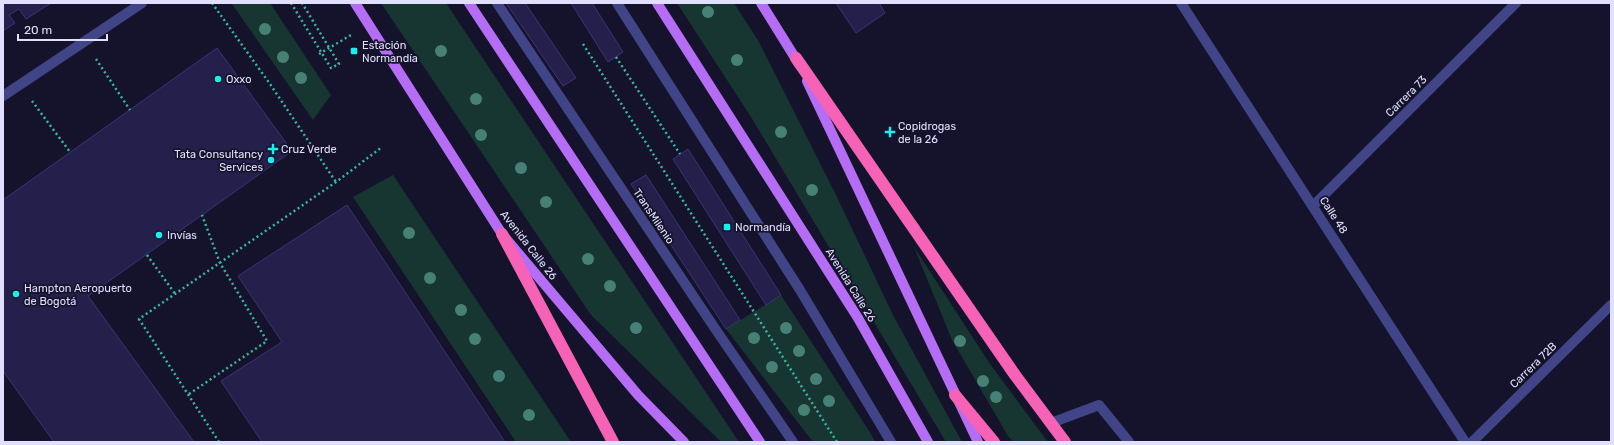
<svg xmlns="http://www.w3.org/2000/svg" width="1614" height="445" font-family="Rubik,sans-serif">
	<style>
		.green { fill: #173531 }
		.building { fill: #25204b; stroke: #3b3475 }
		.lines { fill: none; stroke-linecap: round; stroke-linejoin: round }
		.path { stroke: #39b7a4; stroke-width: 2.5; stroke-dasharray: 2 3; stroke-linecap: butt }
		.minor { stroke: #414587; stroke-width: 10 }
		.major { stroke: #b66df6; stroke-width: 10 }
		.highway { stroke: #f562b6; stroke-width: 12 }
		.path-bridge { stroke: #39b7a4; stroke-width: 2.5; stroke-dasharray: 2 3; stroke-linecap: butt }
		.tree { fill: #468077 }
		.poi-dot { fill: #18eff1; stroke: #15132b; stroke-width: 1.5 }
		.labels { text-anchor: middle; stroke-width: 3.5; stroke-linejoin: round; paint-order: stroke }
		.poi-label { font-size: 11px; fill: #e0dffd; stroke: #15132b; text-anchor: start }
		.street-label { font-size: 11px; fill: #e0dffd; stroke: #15132b }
	</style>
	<rect width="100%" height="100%" fill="#15132b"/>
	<!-- green -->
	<path class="green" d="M270 3 331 95 313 120 232 4Z
		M381 3H446L739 442H721L591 315Z
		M677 3H734L759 42 837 197 893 315 962 442H946L751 117Z
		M393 175 571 442H516L353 197Z
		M914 247 990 364 1048 442H1013L1008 436 952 340Z
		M781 295 871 434 875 442H813L726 329Z"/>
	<!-- building -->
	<path class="building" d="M3 3H51L26 19 19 9 9 15 15 23 3 31Z
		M506 3H525L576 78 563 86Z
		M571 3H592L623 52 608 62Z
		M836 3H879L885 13 856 33Z
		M217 48 292 151 88 296 194 442H54L3 371V200Z
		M688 149 781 295 766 305 673 159Z
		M646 175 740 320 726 329 631 184Z
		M347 205 505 442H262L221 381 282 342 238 276Z"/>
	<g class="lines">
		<!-- path -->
		<path class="path" d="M212 3 270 84 336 182
			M583 44 837 442
			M319 54 351 35
			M616 57 680 154
			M96 59 130 110
			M32 101 70 152
			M147 255 176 295
			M189 394 267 341 220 263 202 215
			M219 442 139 319 336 182 382 147"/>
		<!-- minor -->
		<path class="minor" d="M497 3 716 330 793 442
			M617 3 800 290 891 442
			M1181 3 1465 442
			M3 96 142 3
			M1313 206 1516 3
			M1051 423 1099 405 1129 442
			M1472 442 1611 305"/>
		<!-- major -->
		<path class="major" d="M355 3 502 234 638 395 684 442
			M469 3 760 442
			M657 3 858 318 928 442
			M761 3 799 64
			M807 81 978 442"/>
		<!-- highway -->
		<path class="highway" d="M796 58 1015 375 1065 442
			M502 234 613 442
			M955 395 994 442"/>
		<!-- path-bridge -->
		<path class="path-bridge" d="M291 3 331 68 339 64 302 3"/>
	</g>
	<!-- trees -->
	<g class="tree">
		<circle cx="708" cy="12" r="6"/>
		<circle cx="265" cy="29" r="6"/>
		<circle cx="441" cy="51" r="6"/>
		<circle cx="283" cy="57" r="6"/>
		<circle cx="737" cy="60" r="6"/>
		<circle cx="301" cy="78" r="6"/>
		<circle cx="476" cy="99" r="6"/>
		<circle cx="781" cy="132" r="6"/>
		<circle cx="481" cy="135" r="6"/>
		<circle cx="521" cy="168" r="6"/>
		<circle cx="812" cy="190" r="6"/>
		<circle cx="546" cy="202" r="6"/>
		<circle cx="409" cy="233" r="6"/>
		<circle cx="588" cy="259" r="6"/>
		<circle cx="430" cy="278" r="6"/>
		<circle cx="610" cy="286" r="6"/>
		<circle cx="461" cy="310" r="6"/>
		<circle cx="636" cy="328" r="6"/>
		<circle cx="786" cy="328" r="6"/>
		<circle cx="754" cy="338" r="6"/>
		<circle cx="475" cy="339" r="6"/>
		<circle cx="960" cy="341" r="6"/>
		<circle cx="799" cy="351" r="6"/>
		<circle cx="772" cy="367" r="6"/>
		<circle cx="499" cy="376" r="6"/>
		<circle cx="816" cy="379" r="6"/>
		<circle cx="983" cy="381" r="6"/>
		<circle cx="996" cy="397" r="6"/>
		<circle cx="829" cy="401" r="6"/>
		<circle cx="804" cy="410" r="6"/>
		<circle cx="529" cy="415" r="6"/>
	</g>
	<!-- markers -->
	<g class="poi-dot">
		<rect x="350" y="47" width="8" height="8" rx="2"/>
		<circle cx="218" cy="79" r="4"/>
		<path d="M888 126h4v4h4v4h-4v4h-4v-4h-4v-4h4z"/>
		<path d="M271 143h4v4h4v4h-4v4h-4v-4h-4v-4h4z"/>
		<circle cx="271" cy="160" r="4"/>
		<rect x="723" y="223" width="8" height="8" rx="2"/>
		<circle cx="159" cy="235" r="4"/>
		<circle cx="16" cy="294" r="4"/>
	</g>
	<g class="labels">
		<!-- poi labels -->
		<g class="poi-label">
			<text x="362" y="49">Estación<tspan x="362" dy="13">Normandía</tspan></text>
			<text x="226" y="83">Oxxo</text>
			<text x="898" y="130">Copidrogas<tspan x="898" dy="13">de la 26</tspan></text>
			<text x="281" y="153">Cruz Verde</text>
			<text x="263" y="158" text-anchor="end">Tata Consultancy<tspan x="263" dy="13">Services</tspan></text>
			<text x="735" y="231">Normandía</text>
			<text x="167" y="239">Invías</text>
			<text x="24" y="292">Hampton Aeropuerto<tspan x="24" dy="13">de Bogotá</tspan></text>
		</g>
		<!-- street labels -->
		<g class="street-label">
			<text transform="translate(1406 96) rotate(-45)" y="4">Carrera 73</text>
			<text transform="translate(1334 215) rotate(57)" y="4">Calle 48</text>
			<text transform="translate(654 216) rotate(56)" y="4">TransMilenio</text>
			<text transform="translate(529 245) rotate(52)" y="4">Avenida Calle 26</text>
			<text transform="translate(851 285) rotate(58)" y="4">Avenida Calle 26</text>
			<text transform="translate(1533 365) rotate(-44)" y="4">Carrera 72B</text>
		</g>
	</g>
	<!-- border -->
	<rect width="1614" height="445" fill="none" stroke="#e0dffd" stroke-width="8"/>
	<!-- scale -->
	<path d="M18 34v6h89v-6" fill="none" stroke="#e0dffd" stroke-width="2"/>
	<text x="24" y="34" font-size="12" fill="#e0dffd" stroke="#15132b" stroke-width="3" paint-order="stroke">20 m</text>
</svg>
